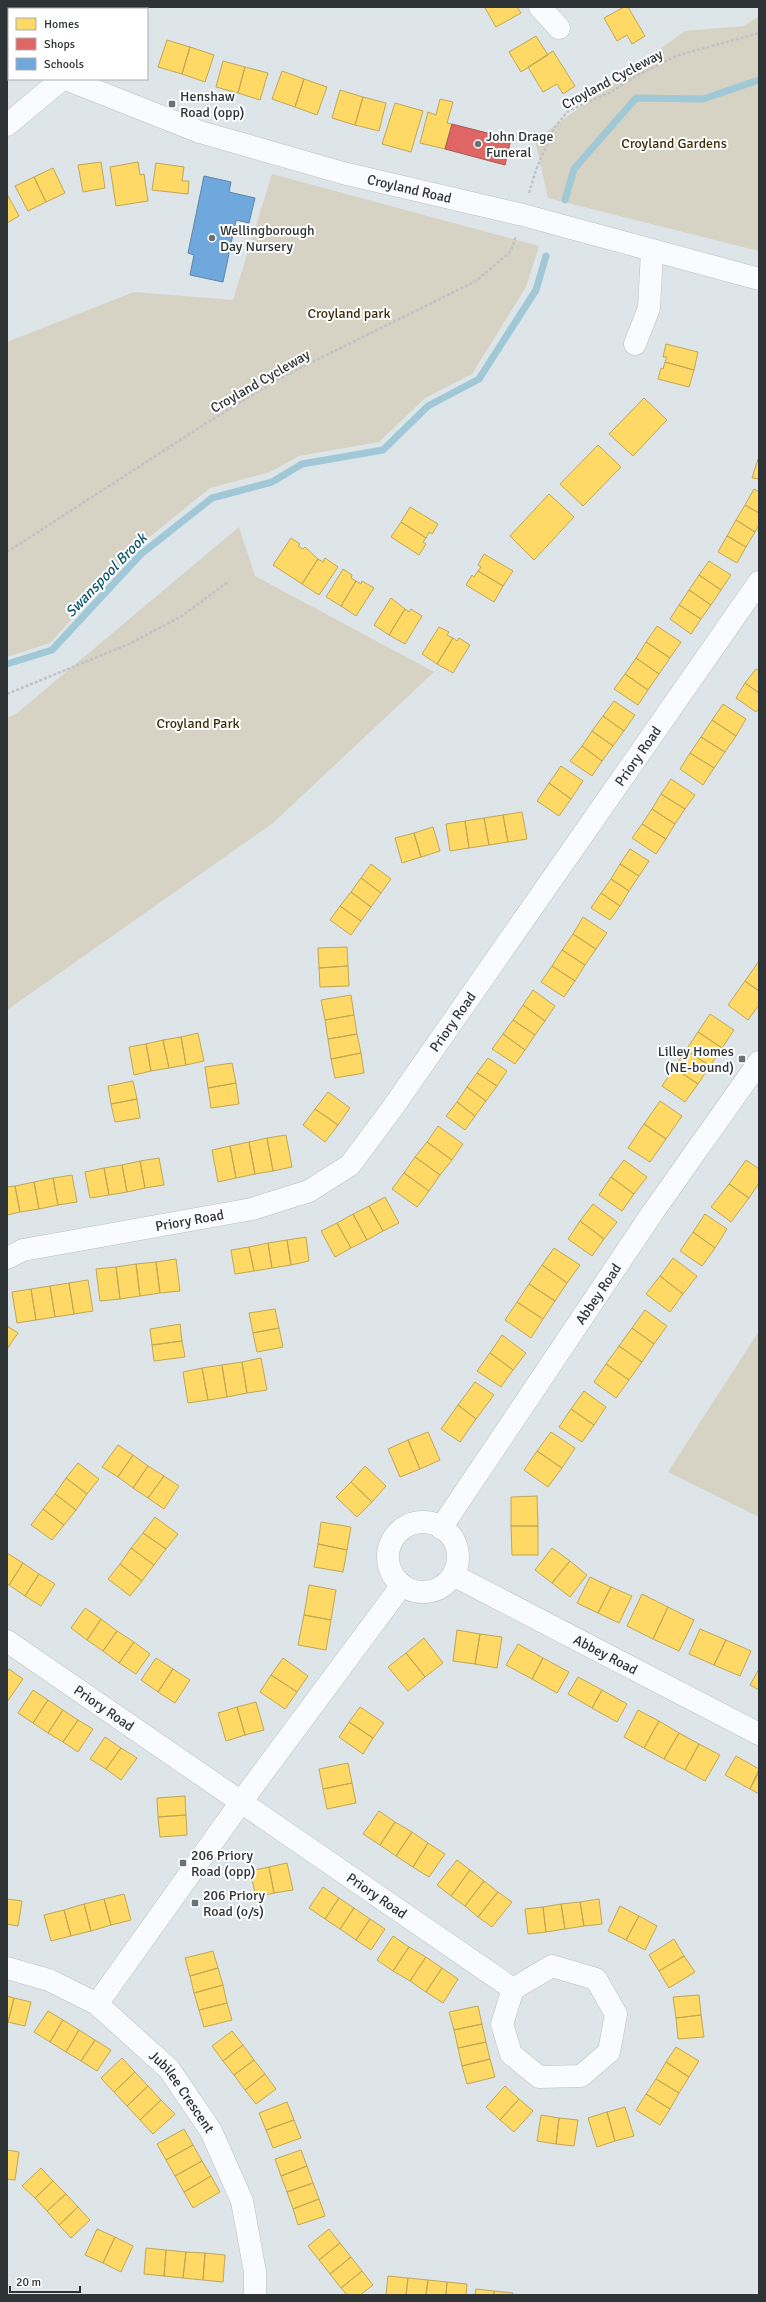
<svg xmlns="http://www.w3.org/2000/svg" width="766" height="2302" font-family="Signika,sans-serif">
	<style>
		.green { fill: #d6d2c4 }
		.homes { fill: #ffd966; stroke: #c0a757 }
		.shops { fill: #e06666; stroke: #ab5757 }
		.schools { fill: #6fa8dc; stroke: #5c85aa }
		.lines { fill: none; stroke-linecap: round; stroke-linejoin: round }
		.stream { stroke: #a0c8d7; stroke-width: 7 }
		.street-casing { stroke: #bac0c2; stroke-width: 23 }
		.secondary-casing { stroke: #bac0c2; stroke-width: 23 }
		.path { stroke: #c0c3c5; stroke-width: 2.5; stroke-dasharray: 3 2; stroke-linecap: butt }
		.street { stroke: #fafbfc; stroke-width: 22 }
		.secondary { stroke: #fafbfc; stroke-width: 22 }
		.poi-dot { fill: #6b7174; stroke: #fff; stroke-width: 1.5 }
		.labels { text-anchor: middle; stroke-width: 4; stroke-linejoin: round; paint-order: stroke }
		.street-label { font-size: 14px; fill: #2e3335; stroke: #fff }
		.poi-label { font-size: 14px; fill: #2e3335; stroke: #fff; text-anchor: start }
		.park-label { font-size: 14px; fill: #3e2e0a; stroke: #fff }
		.water-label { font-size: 15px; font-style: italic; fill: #0f566c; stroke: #fff }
	</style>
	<rect width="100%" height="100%" fill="#dde5e8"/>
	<!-- green -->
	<path class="green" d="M759 16V251L548 198 535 140 685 31 744 26Z
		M272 174 539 246 526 287 472 374 425 398 379 442 299 456 270 472 210 488 136 548 50 643 7 657V342L134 292 233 300Z
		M239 527 255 576 434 672 273 823 7 1010V718L16 714Z
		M759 1331V1517L668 1472Z"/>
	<!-- homes -->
	<path class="homes" d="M56 7H86L84 9H55Z
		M487 7H517L521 13 496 27 485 8Z
		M624 7H628L645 36 632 44 627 35 617 41 604 18Z
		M536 36 548 55 521 72 509 52Z
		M167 40 190 47 182 74 158 67Z
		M190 47 214 55 205 82 182 74Z
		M553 51 575 86 563 94 557 84 543 92 528 67Z
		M223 61 245 67 238 93 216 87Z
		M245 67 268 73 260 100 238 93Z
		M282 71 304 79 295 107 272 99Z
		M304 79 327 87 317 115 295 107Z
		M340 90 363 97 355 125 332 118Z
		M363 97 386 103 379 131 355 125Z
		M440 99 453 102 447 123 452 124 445 149 420 143 428 112 436 115Z
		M395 103 423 111 411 152 382 144Z
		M101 162 105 188 83 192 78 165Z
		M138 162 140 175 144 174 148 201 116 206 110 167Z
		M156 163 184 167 182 181H189L188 194 152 190Z
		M53 168 65 193 46 202 34 177Z
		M34 177 46 202 28 211 15 186Z
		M7 194 19 216 7 223Z
		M666 344 698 352 694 370 665 362 667 357H663Z
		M665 362 694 370 689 387 658 379 661 368 663 369Z
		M644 398 667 420 633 456 609 434Z
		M598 445 621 467 583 506 560 484Z
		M758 459H759V479L752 478Z
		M754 489 759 492V513L745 505Z
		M549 494 574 517 534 560 510 536Z
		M745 505 759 513V525L755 532 736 520Z
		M410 507 438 524 432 534 429 532 426 538 401 522Z
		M736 520 755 532 746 547 727 536Z
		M401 522 426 538 423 542 426 544 419 555 391 537Z
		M727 536 746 547 737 563 718 552Z
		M291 538 300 544 298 546 303 549 305 547 318 559 302 584 273 565Z
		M484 554 513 571 503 586 478 571 481 567 478 565Z
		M325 558 338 567 319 595 302 584 318 559 323 562Z
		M709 561 731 575 721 590 699 575Z
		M343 569 352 575 351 578 356 581 341 606 326 597Z
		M478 571 503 586 494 602 466 585 472 575 474 577Z
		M699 575 721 590 711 605 689 590Z
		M356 581 361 584 362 581 374 588 356 616 341 606Z
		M689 590 711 605 701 619 679 605Z
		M391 598 405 609 389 635 374 625Z
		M679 605 701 619 691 634 670 619Z
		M405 609 409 612 411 609 422 616 405 644 389 635Z
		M657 626 681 642 670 658 646 642Z
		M439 627 449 632 447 635 453 638 437 664 422 654Z
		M453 638 457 641 459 638 470 645 453 673 437 664Z
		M646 642 670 658 659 674 636 658Z
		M636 658 659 674 648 690 625 674Z
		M756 669 759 671V693L745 683Z
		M625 674 648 690 638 705 614 689Z
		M745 683 759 693V708L756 712 736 698Z
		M614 701 635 715 624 731 603 716Z
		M723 704 746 719 736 736 712 720Z
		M603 716 624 731 613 746 592 731Z
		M712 720 736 736 725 752 701 737Z
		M592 731 613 746 602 761 582 746Z
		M701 737 725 752 714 768 690 753Z
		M582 746 602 761 592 776 570 761Z
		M690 753 714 768 703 785 680 769Z
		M561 766 583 781 571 799 549 783Z
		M671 779 695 795 685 809 661 794Z
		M549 783 571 799 559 816 537 801Z
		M661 794 685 809 675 824 652 809Z
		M652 809 675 824 666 839 642 824Z
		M522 812 527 839 508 842 503 815Z
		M503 815 508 842 489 845 484 818Z
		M484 818 489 845 469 848 465 821Z
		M465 821 469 848 450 851 446 824Z
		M642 824 666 839 656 854 632 838Z
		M433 827 440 851 421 857 414 833Z
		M414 833 421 857 402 863 395 838Z
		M630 849 649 861 639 876 620 864Z
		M371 864 391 879 381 893 361 878Z
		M620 864 639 876 629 891 611 879Z
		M361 878 381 893 371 907 351 892Z
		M611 879 629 891 620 906 601 893Z
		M351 892 371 907 361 921 340 906Z
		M601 893 620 906 610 920 591 908Z
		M340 906 361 921 351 935 330 920Z
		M583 917 607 933 596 949 573 934Z
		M573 934 596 949 585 965 562 950Z
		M347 947 348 966 319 968 318 948Z
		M562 950 585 965 575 981 552 966Z
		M759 961V991L745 981Z
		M348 966 349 986 320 987 319 968Z
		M552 966 575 981 564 997 541 982Z
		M745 981 759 991V1005L748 1020 728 1005Z
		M533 990 555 1006 545 1021 523 1005Z
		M351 995 354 1015 325 1020 321 1000Z
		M523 1005 545 1021 535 1035 513 1020Z
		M710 1014 734 1030 722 1048 698 1032Z
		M354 1015 357 1034 328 1039 325 1020Z
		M513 1020 535 1035 525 1050 503 1034Z
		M698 1032 722 1048 710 1066 686 1050Z
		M198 1033 204 1061 186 1065 181 1037Z
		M357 1034 361 1053 331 1059 328 1039Z
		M503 1034 525 1050 515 1064 492 1049Z
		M181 1037 186 1065 169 1068 163 1040Z
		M163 1040 169 1068 151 1071 146 1044Z
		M146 1044 151 1071 134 1075 129 1047Z
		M686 1050 710 1066 698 1084 674 1068Z
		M361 1053 364 1073 335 1078 331 1059Z
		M488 1058 507 1071 497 1086 477 1073Z
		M232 1063 236 1083 208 1088 205 1067Z
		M674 1068 698 1084 685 1102 662 1086Z
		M477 1073 497 1086 486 1101 467 1087Z
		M133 1081 137 1099 111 1104 108 1086Z
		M236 1083 239 1104 211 1108 208 1088Z
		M467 1087 486 1101 475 1116 457 1102Z
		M328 1092 350 1108 338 1125 315 1109Z
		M137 1099 140 1118 115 1122 111 1104Z
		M660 1101 682 1116 666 1139 644 1124Z
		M457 1102 475 1116 465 1130 446 1116Z
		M315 1109 338 1125 325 1142 303 1125Z
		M644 1124 666 1139 650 1162 628 1148Z
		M438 1126 463 1144 452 1160 427 1142Z
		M286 1135 292 1167 273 1171 267 1138Z
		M267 1138 273 1171 255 1174 249 1142Z
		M249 1142 255 1174 236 1178 230 1146Z
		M427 1142 452 1160 440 1175 415 1157Z
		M230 1146 236 1178 218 1182 212 1150Z
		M415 1157 440 1175 429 1191 404 1173Z
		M159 1158 164 1185 145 1188 140 1161Z
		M624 1160 647 1177 634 1194 611 1177Z
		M746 1160 759 1169V1183L749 1198 729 1184Z
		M140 1161 145 1188 127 1192 122 1165Z
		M122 1165 127 1192 109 1195 104 1168Z
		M104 1168 109 1195 90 1198 85 1172Z
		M404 1173 429 1191 417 1207 392 1189Z
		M72 1175 77 1202 58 1205 53 1178Z
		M611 1177 634 1194 622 1211 599 1195Z
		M53 1178 58 1205 39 1209 34 1182Z
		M34 1182 39 1209 20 1212 15 1186Z
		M729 1184 749 1198 731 1222 711 1207Z
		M15 1186 20 1212 7 1215V1187Z
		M385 1197 399 1223 383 1231 369 1206Z
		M593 1204 617 1222 604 1239 580 1221Z
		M369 1206 383 1231 367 1240 353 1214Z
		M353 1214 367 1240 351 1248 337 1223Z
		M705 1214 727 1229 715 1248 693 1232Z
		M580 1221 604 1239 592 1256 568 1239Z
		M337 1223 351 1248 335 1257 321 1231Z
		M693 1232 715 1248 702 1266 680 1251Z
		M306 1237 309 1261 291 1265 287 1240Z
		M287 1240 291 1265 272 1268 268 1243Z
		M268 1243 272 1268 254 1271 249 1247Z
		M249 1247 254 1271 235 1274 231 1250Z
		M554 1248 580 1265 567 1283 542 1265Z
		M673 1258 697 1276 683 1294 660 1276Z
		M176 1259 180 1291 160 1293 156 1262Z
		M156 1262 160 1293 140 1296 136 1264Z
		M136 1264 140 1296 120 1299 116 1267Z
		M542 1265 567 1283 555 1301 529 1284Z
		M116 1267 120 1299 100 1301 96 1269Z
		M660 1276 683 1294 670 1312 646 1294Z
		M88 1280 93 1311 74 1314 69 1283Z
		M69 1283 74 1314 55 1317 50 1286Z
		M529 1284 555 1301 543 1319 517 1302Z
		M50 1286 55 1317 36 1320 31 1289Z
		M31 1289 36 1320 17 1323 12 1292Z
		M517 1302 543 1319 531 1338 505 1320Z
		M275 1309 279 1328 253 1333 249 1313Z
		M645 1310 667 1326 654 1344 632 1328Z
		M180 1324 182 1341 152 1345 150 1329Z
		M7 1326 18 1333 7 1349Z
		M279 1328 283 1347 257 1352 253 1333Z
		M632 1328 654 1344 642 1362 619 1346Z
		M502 1335 526 1353 513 1370 490 1353Z
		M182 1341 185 1357 154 1361 152 1345Z
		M619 1346 642 1362 629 1380 606 1364Z
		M490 1353 513 1370 501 1387 477 1371Z
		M261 1358 267 1390 247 1393 242 1362Z
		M242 1362 247 1393 227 1397 222 1365Z
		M606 1364 629 1380 616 1398 594 1382Z
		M222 1365 227 1397 208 1400 202 1368Z
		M202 1368 208 1400 188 1403 183 1372Z
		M475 1382 494 1395 476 1419 458 1405Z
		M584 1391 606 1407 594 1425 571 1409Z
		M458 1405 476 1419 460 1442 441 1429Z
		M571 1409 594 1425 582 1442 559 1427Z
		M428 1432 440 1460 420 1469 408 1440Z
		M551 1432 575 1448 562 1468 537 1451Z
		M408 1440 420 1469 400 1477 388 1449Z
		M118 1445 133 1455 118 1477 102 1467Z
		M537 1451 562 1468 548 1487 524 1470Z
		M133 1455 148 1466 133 1488 118 1477Z
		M78 1463 99 1479 87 1494 66 1478Z
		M148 1466 164 1476 148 1498 133 1488Z
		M365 1466 386 1486 372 1502 351 1482Z
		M164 1476 179 1486 164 1509 148 1498Z
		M66 1478 87 1494 76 1510 55 1494Z
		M351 1482 372 1502 357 1517 336 1497Z
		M55 1494 76 1510 64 1525 43 1509Z
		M537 1496 538 1526H511V1497Z
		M43 1509 64 1525 52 1540 31 1525Z
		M155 1517 178 1534 166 1549 143 1533Z
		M321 1522 351 1527 347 1550 318 1544Z
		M511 1526H538V1555H512Z
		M143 1533 166 1549 154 1565 131 1548Z
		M318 1544 347 1550 343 1572 314 1567Z
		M131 1548 154 1565 142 1581 120 1564Z
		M552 1548 570 1561 552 1583 535 1570Z
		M7 1553 23 1563 9 1585 7 1584Z
		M570 1561 587 1575 570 1597 552 1583Z
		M23 1563 39 1574 25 1596 9 1585Z
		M120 1564 142 1581 130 1596 108 1579Z
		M39 1574 55 1584 41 1606 25 1596Z
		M590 1577 611 1587 598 1613 577 1603Z
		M309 1585 336 1590 331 1620 304 1615Z
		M611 1587 632 1596 619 1623 598 1613Z
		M642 1594 668 1607 653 1639 627 1626Z
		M668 1607 694 1620 679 1651 653 1639Z
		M85 1608 101 1619 87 1640 71 1628Z
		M304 1615 331 1620 326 1650 298 1645Z
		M101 1619 117 1631 103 1651 87 1640Z
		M700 1629 726 1640 714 1665 689 1654Z
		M457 1630 480 1634 475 1664 453 1661Z
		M117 1631 134 1642 119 1663 103 1651Z
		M480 1634 502 1637 497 1668 475 1664Z
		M424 1638 443 1663 425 1677 406 1653Z
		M726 1640 751 1651 740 1676 714 1665Z
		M134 1642 150 1654 136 1674 119 1663Z
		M518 1644 543 1658 532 1679 506 1665Z
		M406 1653 425 1677 408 1691 388 1667Z
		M156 1658 173 1669 158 1692 141 1680Z
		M283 1658 308 1676 297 1692 271 1675Z
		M543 1658 569 1672 557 1693 532 1679Z
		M9 1669 23 1679 7 1702V1672Z
		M173 1669 190 1680 175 1703 158 1692Z
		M759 1669V1690L750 1685Z
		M271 1675 297 1692 285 1709 260 1692Z
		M578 1677 602 1690 592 1708 568 1694Z
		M33 1690 48 1700 33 1723 18 1713Z
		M602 1690 627 1704 617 1722 592 1708Z
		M48 1700 63 1710 48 1733 33 1723Z
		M256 1702 264 1730 245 1735 237 1707Z
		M237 1707 245 1735 226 1741 218 1713Z
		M360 1707 384 1723 373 1738 349 1722Z
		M63 1710 78 1720 63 1742 48 1733Z
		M638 1710 659 1721 644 1748 624 1737Z
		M78 1720 93 1729 78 1752 63 1742Z
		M659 1721 679 1733 664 1759 644 1748Z
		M349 1722 373 1738 363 1754 339 1737Z
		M679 1733 699 1744 685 1770 664 1759Z
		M105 1737 121 1748 106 1769 90 1759Z
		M699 1744 720 1755 705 1781 685 1770Z
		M121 1748 137 1758 121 1780 106 1769Z
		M736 1756 759 1769 750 1789 725 1775Z
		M348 1763 352 1783 323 1789 319 1769Z
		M759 1772V1794L750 1789Z
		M352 1783 356 1803 327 1809 323 1789Z
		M185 1796 186 1815 158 1817 157 1798Z
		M379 1811 395 1822 380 1845 363 1834Z
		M186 1815 187 1835 160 1837 158 1817Z
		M395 1822 412 1832 396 1856 380 1845Z
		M412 1832 428 1843 413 1867 396 1856Z
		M428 1843 445 1854 429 1877 413 1867Z
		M457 1860 470 1870 451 1896 437 1885Z
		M287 1863 293 1890 274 1893 269 1867Z
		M269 1867 274 1893 256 1897 250 1871Z
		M470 1870 484 1881 465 1906 451 1896Z
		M484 1881 498 1892 478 1917 465 1906Z
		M323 1887 339 1898 325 1919 309 1908Z
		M498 1892 512 1902 492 1927 478 1917Z
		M124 1894 131 1920 111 1925 104 1899Z
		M339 1898 354 1908 340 1929 325 1919Z
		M7 1899 22 1901 18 1926 7 1924Z
		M104 1899 111 1925 91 1931 84 1904Z
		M599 1899 602 1924 584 1926 580 1902Z
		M580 1902 584 1926 565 1929 561 1904Z
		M84 1904 91 1931 71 1936 64 1910Z
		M561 1904 565 1929 546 1932 543 1907Z
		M620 1906 639 1916 626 1940 608 1931Z
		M543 1907 546 1932 528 1934 525 1909Z
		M354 1908 370 1919 356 1940 340 1929Z
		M64 1910 71 1936 51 1941 44 1915Z
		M639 1916 657 1926 645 1950 626 1940Z
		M370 1919 385 1929 371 1950 356 1940Z
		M393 1936 409 1947 393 1971 377 1960Z
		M674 1939 684 1956 659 1971 649 1955Z
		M409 1947 426 1957 410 1981 393 1971Z
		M213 1951 218 1968 190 1976 185 1958Z
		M684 1956 695 1972 669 1988 659 1971Z
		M426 1957 442 1968 426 1992 410 1981Z
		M218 1968 223 1985 194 1993 190 1976Z
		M442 1968 458 1979 443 2003 426 1992Z
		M223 1985 227 2003 199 2010 194 1993Z
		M699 1995 701 2015 676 2018 673 1997Z
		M7 1996 14 1998 8 2022 7 2021Z
		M14 1998 31 2002 25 2026 8 2022Z
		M227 2003 232 2020 204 2027 199 2010Z
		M478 2006 482 2024 454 2030 449 2012Z
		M48 2011 63 2020 50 2042 34 2032Z
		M701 2015 704 2037 678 2039 676 2018Z
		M63 2020 79 2030 66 2052 50 2042Z
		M482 2024 486 2042 458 2048 454 2030Z
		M79 2030 95 2040 81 2061 66 2052Z
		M232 2031 243 2045 223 2061 212 2046Z
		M95 2040 111 2050 97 2071 81 2061Z
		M486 2042 490 2059 462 2066 458 2048Z
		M243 2045 254 2060 234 2075 223 2061Z
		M676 2047 699 2061 689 2077 666 2062Z
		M122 2058 135 2072 114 2092 101 2078Z
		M490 2059 495 2077 467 2084 462 2066Z
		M254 2060 265 2074 245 2090 234 2075Z
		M666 2062 689 2077 679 2093 656 2079Z
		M135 2072 148 2086 127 2106 114 2092Z
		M265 2074 276 2089 256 2104 245 2090Z
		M656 2079 679 2093 670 2109 646 2094Z
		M148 2086 161 2100 140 2120 127 2106Z
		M505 2086 519 2099 500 2120 486 2107Z
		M646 2094 670 2109 660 2125 636 2110Z
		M519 2099 533 2111 514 2132 500 2120Z
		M161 2100 175 2114 153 2134 140 2120Z
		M287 2102 294 2120 266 2130 259 2113Z
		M625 2107 634 2136 615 2141 607 2112Z
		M607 2112 615 2141 597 2147 588 2118Z
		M541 2115 559 2118 556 2144 537 2141Z
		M559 2118 578 2120 574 2146 556 2144Z
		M294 2120 301 2138 273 2148 266 2130Z
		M184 2129 193 2145 166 2160 157 2144Z
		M193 2145 202 2161 175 2176 166 2160Z
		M7 2150 19 2152 15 2180 7 2179Z
		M301 2150 307 2166 281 2176 275 2159Z
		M202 2161 211 2176 184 2192 175 2176Z
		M307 2166 313 2183 287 2192 281 2176Z
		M41 2168 53 2181 35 2198 22 2186Z
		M211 2176 220 2192 193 2208 184 2192Z
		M53 2181 66 2194 47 2211 35 2198Z
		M313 2183 319 2199 293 2209 287 2192Z
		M66 2194 78 2207 59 2225 47 2211Z
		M319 2199 325 2216 298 2225 293 2209Z
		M78 2207 90 2220 71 2238 59 2225Z
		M97 2229 115 2237 103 2263 85 2255Z
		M329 2229 340 2243 319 2260 308 2246Z
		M115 2237 133 2246 121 2272 103 2263Z
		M340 2243 351 2257 330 2274 319 2260Z
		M146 2248 166 2250 164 2276 144 2274Z
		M166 2250 186 2252 183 2278 164 2276Z
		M186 2252 205 2253 203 2280 183 2278Z
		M205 2253 225 2255 223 2282 203 2280Z
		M351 2257 362 2271 341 2288 330 2274Z
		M362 2271 373 2285 360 2295H347L341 2288Z
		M388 2276 408 2278 406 2295H386Z
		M408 2278 428 2280 426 2295H406Z
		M428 2280 447 2282 446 2295H426Z
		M447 2282 467 2284 466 2295H446Z
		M476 2289 494 2291V2295H475Z
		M494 2291 513 2293 512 2295H494Z"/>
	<!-- shops -->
	<path class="shops" d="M452 124 511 139 505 165 445 149Z"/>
	<!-- schools -->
	<path class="schools" d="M204 176 231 182 229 192 255 198 249 223 236 220 223 282 190 275 194 255 188 253Z"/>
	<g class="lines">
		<!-- stream -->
		<path class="stream" d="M565 200 574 169 636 98 703 99 759 80
			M7 664 52 650 141 554 212 498 272 482 302 464 383 450 428 406 479 379 536 290 546 256"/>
		<!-- street casing -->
		<g class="street-casing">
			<g id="street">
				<path d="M540 7 559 28"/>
				<path d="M7 125 62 79"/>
				<path d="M635 344 649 308 652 251"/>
				<path id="s1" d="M7 1258 23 1250 252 1209 309 1191 350 1165 391 1110 759 582"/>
				<circle cx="423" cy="1557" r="35"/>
				<path id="s2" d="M441 1528 653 1212 759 1062"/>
				<path id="s3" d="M453 1575 759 1734"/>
				<path id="s4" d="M7 1641 513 1989"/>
				<path d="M552 1966 596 1979 616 2014 609 2052 581 2076 539 2077 511 2054 502 2024 513 1989Z"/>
				<path id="s5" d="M7 1968 49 1980 97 2004 169 2069 211 2131 242 2201 255 2272V2295"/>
				<path d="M97 2004 241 1802 402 1585"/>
			</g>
		</g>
		<!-- secondary casing -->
		<g class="secondary-casing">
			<g id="secondary">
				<path d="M7 44 9 45"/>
				<path id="s6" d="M66 79 200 132 343 173 523 215 759 279"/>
			</g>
		</g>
		<!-- path -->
		<path class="path" d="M529 193 536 170 554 128 568 111 609 93 638 75 676 56 759 33
			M7 552 205 424 280 378 476 281 511 251 516 236
			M7 694 129 644 182 616 229 581"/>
		<!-- street -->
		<use href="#street" class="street"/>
		<!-- secondary -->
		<use href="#secondary" class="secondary"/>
	</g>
	<!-- markers -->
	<g class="poi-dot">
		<rect x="168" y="100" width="8" height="8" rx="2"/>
		<circle cx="478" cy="144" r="4"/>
		<circle cx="212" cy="238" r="4"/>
		<rect x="738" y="1055" width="8" height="8" rx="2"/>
		<rect x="179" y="1859" width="8" height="8" rx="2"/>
		<rect x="191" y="1899" width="8" height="8" rx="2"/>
	</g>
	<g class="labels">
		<!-- street labels -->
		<g class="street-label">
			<text transform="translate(612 79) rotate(-28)" y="5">Croyland Cycleway</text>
			<text dy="5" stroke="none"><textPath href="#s6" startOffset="361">Croyland Road</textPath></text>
			<text transform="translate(260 381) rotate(-30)" y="5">Croyland Cycleway</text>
			<text dy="5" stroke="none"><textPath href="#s1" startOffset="859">Priory Road</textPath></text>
			<text dy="5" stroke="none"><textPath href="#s1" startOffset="535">Priory Road</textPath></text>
			<text dy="5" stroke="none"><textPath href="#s1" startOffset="187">Priory Road</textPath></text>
			<text dy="5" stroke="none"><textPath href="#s2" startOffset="282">Abbey Road</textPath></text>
			<text dy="5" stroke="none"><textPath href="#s3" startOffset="172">Abbey Road</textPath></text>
			<text dy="5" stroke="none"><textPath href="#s4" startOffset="118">Priory Road</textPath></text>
			<text dy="5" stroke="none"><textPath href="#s4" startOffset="449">Priory Road</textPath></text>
			<text dy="5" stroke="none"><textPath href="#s5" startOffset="220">Jubilee Crescent</textPath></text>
		</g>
		<!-- poi labels -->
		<g class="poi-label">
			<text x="180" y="101">Henshaw<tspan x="180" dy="16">Road (opp)</tspan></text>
			<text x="486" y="141">John Drage<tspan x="486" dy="16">Funeral</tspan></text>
			<text x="220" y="235">Wellingborough<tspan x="220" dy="16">Day Nursery</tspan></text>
			<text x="734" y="1056" text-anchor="end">Lilley Homes<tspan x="734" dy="16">(NE-bound)</tspan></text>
			<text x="191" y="1860">206 Priory<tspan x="191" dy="16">Road (opp)</tspan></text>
			<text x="203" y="1900">206 Priory<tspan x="203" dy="16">Road (o/s)</tspan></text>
		</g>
		<!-- park labels -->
		<g class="park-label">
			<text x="674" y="148">Croyland Gardens</text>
			<text x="349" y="318">Croyland park</text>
			<text x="198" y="728">Croyland Park</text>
		</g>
		<!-- water labels -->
		<g class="water-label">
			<text transform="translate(106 575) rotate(-46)" y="5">Swanspool Brook</text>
		</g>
	</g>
	<!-- border -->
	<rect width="766" height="2302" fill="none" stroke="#2e3335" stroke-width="16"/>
	<!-- legend -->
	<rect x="8" y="8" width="140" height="72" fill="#ffffff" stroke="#abadae"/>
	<rect x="16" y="18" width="20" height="12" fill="#ffd966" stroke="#abadae"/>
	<text x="44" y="28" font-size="12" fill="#2e3335">Homes</text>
	<rect x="16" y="38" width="20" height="12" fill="#e06666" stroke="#abadae"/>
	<text x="44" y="48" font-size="12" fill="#2e3335">Shops</text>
	<rect x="16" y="58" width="20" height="12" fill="#6fa8dc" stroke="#abadae"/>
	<text x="44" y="68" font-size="12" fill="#2e3335">Schools</text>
	<!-- scale -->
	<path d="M10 2286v6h70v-6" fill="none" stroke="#2e3335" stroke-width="2"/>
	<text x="16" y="2286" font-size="12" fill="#2e3335" stroke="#ffffff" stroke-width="3" paint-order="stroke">20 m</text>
</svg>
